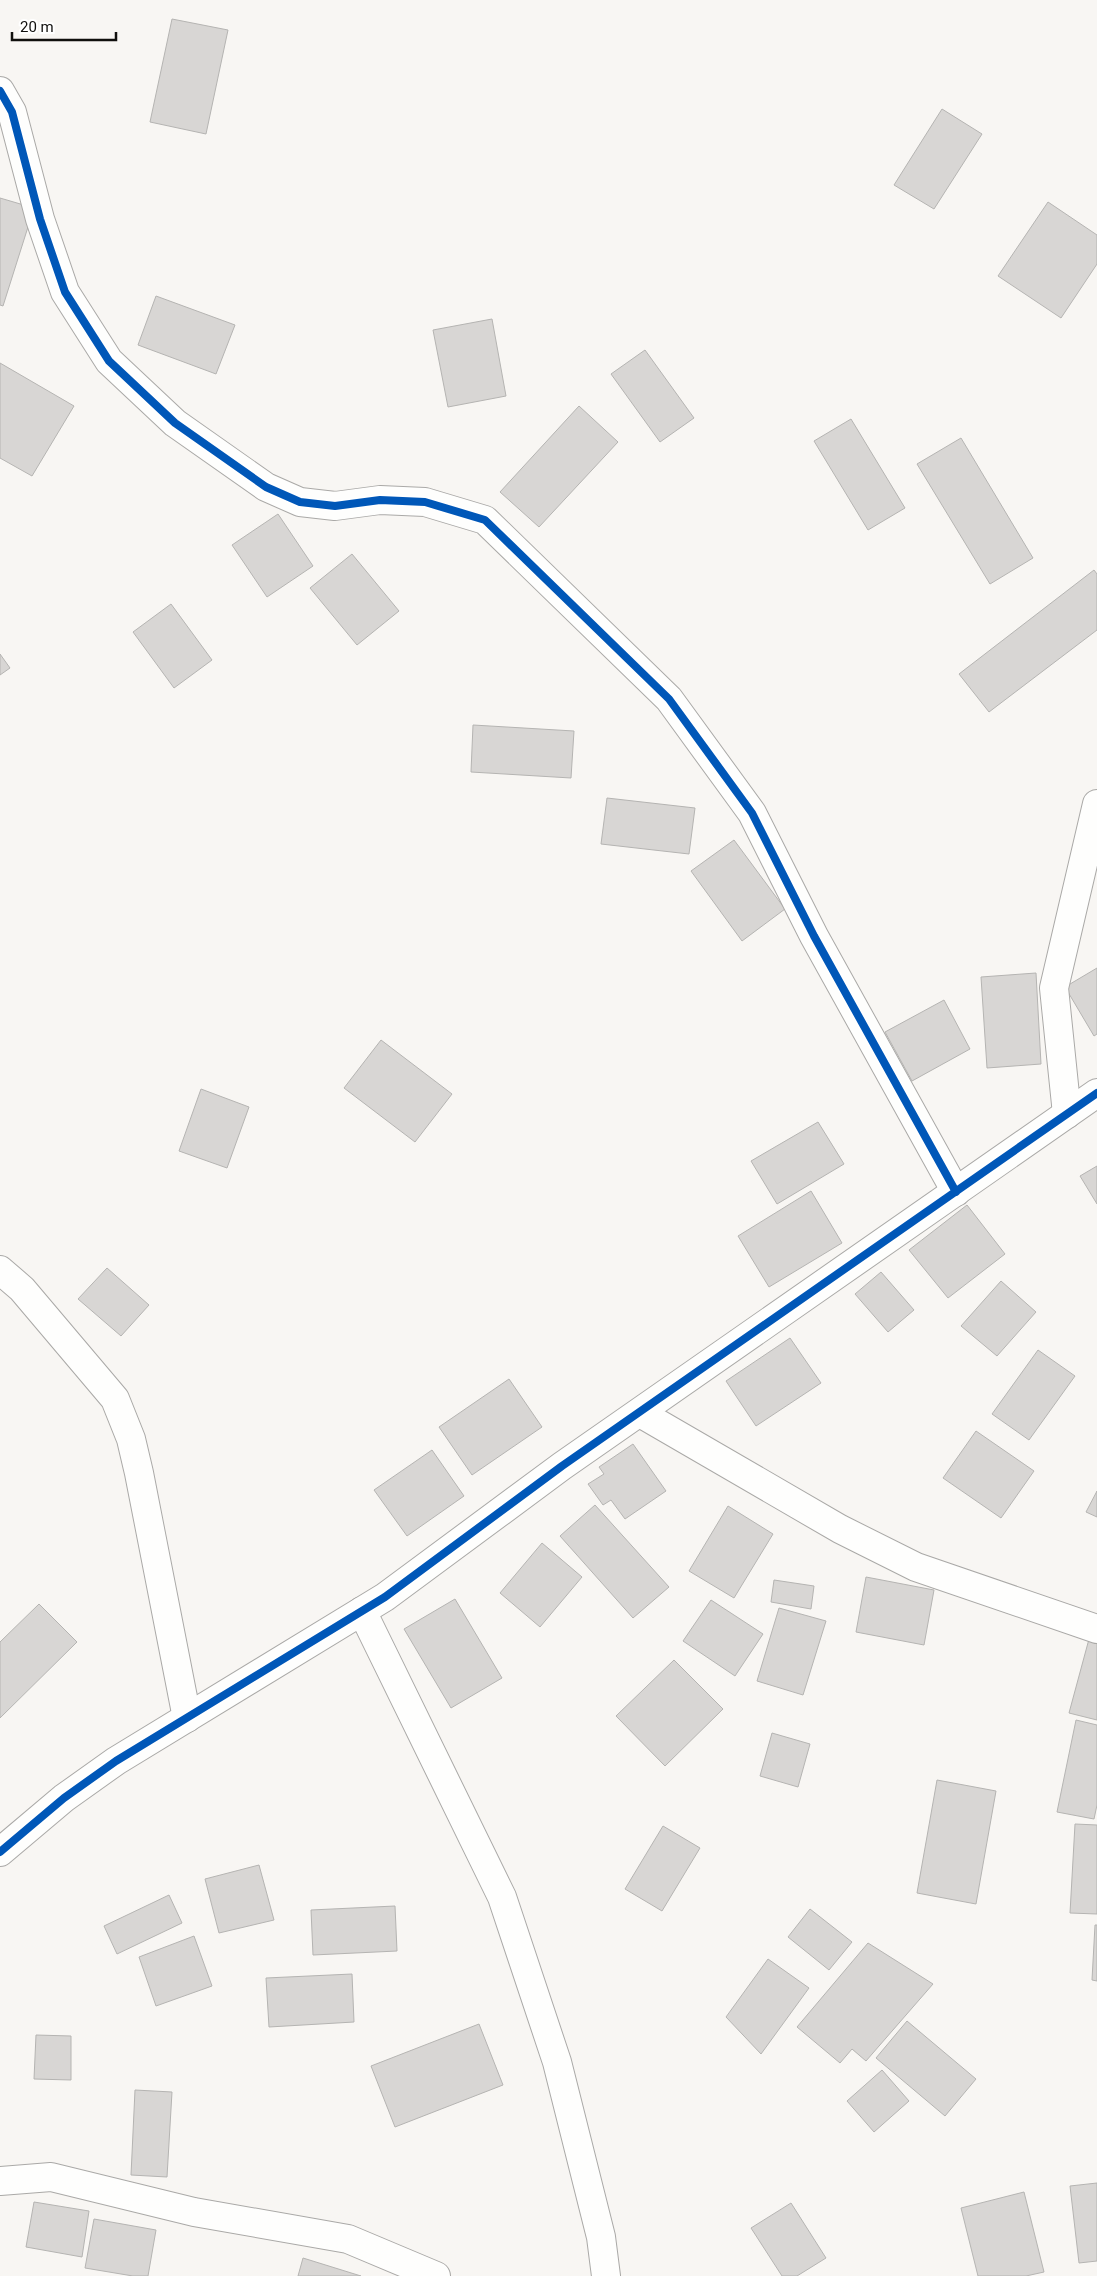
<svg xmlns="http://www.w3.org/2000/svg" width="1097" height="2276" font-family="Roboto,sans-serif">
	<style>
		.building { fill: #d8d6d4; stroke: #b5b4b2 }
		.lines { fill: none; stroke-linecap: round; stroke-linejoin: round }
		.minor-casing { stroke: #aaa9a7; stroke-width: 30 }
		.tertiary-casing { stroke: #aaa9a7; stroke-width: 30 }
		.minor { stroke: #fefefd; stroke-width: 28 }
		.tertiary { stroke: #fefefd; stroke-width: 28 }
		.cycleway-casing { stroke: #fff; stroke-width: 11 }
		.cycleway { stroke: #0057b8; stroke-width: 8 }
	</style>
	<rect width="100%" height="100%" fill="#f8f6f3"/>
	<!-- building -->
	<path class="building" d="M172 19 228 30 206 134 150 122Z
		M942 109 982 134 934 209 894 185Z
		M0 198 34 208 3 306 0 305Z
		M1048 202 1097 235V264L1061 318 998 276Z
		M156 296 235 325 216 374 138 345Z
		M492 319 506 396 448 407 433 330Z
		M645 350 694 418 660 442 611 374Z
		M0 363 74 406 32 476 0 458Z
		M579 406 618 442 539 527 500 492Z
		M851 419 905 508 868 530 814 441Z
		M961 438 1033 558 990 584 917 464Z
		M278 514 313 566 267 597 232 545Z
		M352 554 399 611 357 645 310 588Z
		M1094 570 1097 574V630L989 712 959 674Z
		M171 604 212 660 174 688 133 632Z
		M0 654 10 668 0 675Z
		M473 725 574 731 571 778 471 772Z
		M607 798 695 808 689 854 601 844Z
		M734 840 785 909 742 941 691 871Z
		M1097 968V1034L1094 1036 1065 987Z
		M1036 973 1041 1064 987 1068 981 977Z
		M944 1000 970 1049 912 1081 885 1032Z
		M381 1040 452 1094 415 1142 344 1088Z
		M201 1089 249 1107 227 1168 179 1151Z
		M818 1122 844 1164 777 1204 751 1161Z
		M1097 1166V1204L1080 1176Z
		M811 1191 842 1243 769 1287 738 1236Z
		M967 1205 1005 1254 948 1298 909 1250Z
		M107 1268 149 1305 121 1336 78 1299Z
		M881 1272 914 1310 888 1332 855 1294Z
		M1001 1281 1036 1312 997 1356 961 1326Z
		M790 1338 821 1383 756 1426 726 1381Z
		M1038 1350 1075 1376 1029 1440 992 1414Z
		M509 1379 542 1427 472 1475 439 1427Z
		M976 1431 1034 1471 1001 1518 943 1478Z
		M633 1444 666 1491 625 1519 611 1500 603 1505 588 1484 604 1474 599 1467Z
		M432 1450 464 1496 407 1536 374 1490Z
		M1097 1491V1517L1086 1512Z
		M595 1505 669 1587 633 1618 560 1536Z
		M728 1506 773 1534 734 1598 689 1571Z
		M542 1543 582 1577 540 1627 500 1593Z
		M866 1577 934 1590 924 1645 856 1632Z
		M774 1580 814 1586 811 1609 771 1602Z
		M455 1599 502 1678 451 1708 404 1629Z
		M711 1600 763 1634 735 1676 683 1641Z
		M39 1604 77 1642 0 1718V1642Z
		M779 1608 826 1621 803 1695 757 1681Z
		M1089 1639 1097 1641V1720L1069 1713Z
		M674 1660 723 1709 665 1766 616 1716Z
		M1076 1720 1097 1725V1805L1094 1819 1057 1812Z
		M772 1733 810 1744 798 1787 760 1776Z
		M937 1780 996 1791 976 1904 917 1893Z
		M1075 1824 1097 1825V1914L1070 1913Z
		M663 1826 700 1848 662 1911 625 1889Z
		M259 1865 274 1920 219 1933 205 1879Z
		M169 1895 182 1923 117 1954 104 1926Z
		M395 1906 397 1951 313 1955 311 1910Z
		M810 1909 852 1942 829 1970 788 1937Z
		M1095 1925H1097V1981L1092 1980Z
		M194 1936 212 1986 156 2006 139 1957Z
		M868 1943 933 1984 866 2061 852 2049 840 2063 797 2027Z
		M768 1959 809 1988 761 2054 726 2017Z
		M352 1974 354 2022 269 2027 266 1978Z
		M907 2021 976 2079 945 2116 876 2058Z
		M479 2024 503 2085 395 2127 371 2066Z
		M36 2035 71 2036V2080L34 2079Z
		M882 2070 909 2101 874 2132 847 2101Z
		M135 2090 172 2092 167 2177 131 2175Z
		M1097 2183V2261L1079 2263 1070 2186Z
		M1024 2192 1044 2272 1026 2276H978L961 2208Z
		M34 2202 89 2211 82 2257 26 2247Z
		M791 2203 826 2258 797 2276H782L751 2228Z
		M94 2219 156 2230 148 2276H133L85 2268Z
		M303 2258 361 2276H298Z"/>
	<g class="lines">
		<!-- minor casing -->
		<g class="minor-casing">
			<path id="minor" d="M0 91 12 112 40 219 65 292 109 361 175 423 266 487 300 502 335 506 380 500 425 502 485 520 669 699 752 813 814 936 956 1192
				M1067 1114 1054 988 1097 804
				M0 1270 22 1289 115 1399 131 1439 139 1473 187 1718
				M640 1413 840 1529 916 1567 1097 1629
				M362 1611 502 1897 557 2062 601 2237 606 2276
				M0 2181 51 2177 194 2212 348 2239 436 2276"/>
		</g>
		<!-- tertiary casing -->
		<g class="tertiary-casing">
			<path id="tertiary" d="M0 1852 64 1798 116 1761 385 1597 562 1466 1097 1093"/>
		</g>
		<!-- minor -->
		<use href="#minor" class="minor"/>
		<!-- tertiary -->
		<use href="#tertiary" class="tertiary"/>
		<!-- cycleway casing -->
		<g class="cycleway-casing">
			<path id="cycleway" d="M0 91 12 112 40 219 65 292 109 361 175 423 266 487 300 502 335 506 380 500 425 502 485 520 669 699 752 813 814 936 956 1192
				M0 1852 64 1798 116 1761 385 1597 562 1466 1097 1093"/>
		</g>
		<!-- cycleway -->
		<use href="#cycleway" class="cycleway"/>
	</g>
	<!-- scale -->
	<path d="M12 32v8h104v-8" fill="none" stroke="#100f0d" stroke-width="2.5"/>
	<text x="20" y="32" font-size="15" fill="#100f0d" stroke="#ffffff" stroke-width="4" paint-order="stroke">20 m</text>
</svg>
